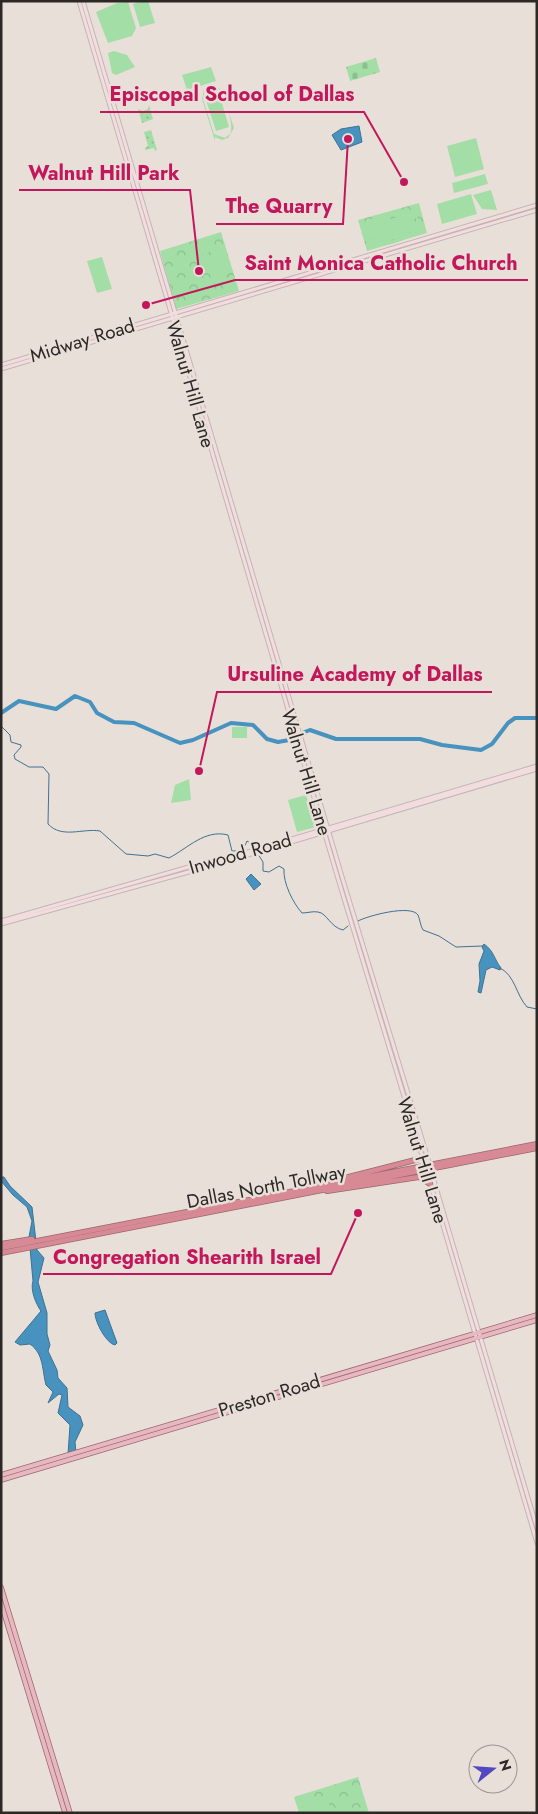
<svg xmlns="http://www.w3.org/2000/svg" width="538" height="1814" font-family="Jost,sans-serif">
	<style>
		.grass { fill: url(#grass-dots) }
		.cemetery { fill: url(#cemetery-stones) }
		.park { fill: url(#park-crowns) }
		.garden { fill: #a3dea6; fill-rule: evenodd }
		.water { fill: #4792be; stroke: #3f7290 }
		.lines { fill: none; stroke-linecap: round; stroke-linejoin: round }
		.stream { stroke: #3f7290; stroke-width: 1 }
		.river { stroke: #4792be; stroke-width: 4 }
		.secondary-casing { stroke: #c1b7b2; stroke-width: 5 }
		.primary-casing { stroke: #9b676e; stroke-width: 5.5 }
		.highway-casing { stroke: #9b676e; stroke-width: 6 }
		.secondary { stroke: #f3dcdf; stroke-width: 3 }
		.primary { stroke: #e7b8bf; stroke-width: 4 }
		.highway { stroke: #d78994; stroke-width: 4.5 }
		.secondary-bridge-casing { stroke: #c1b7b2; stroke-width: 5; stroke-linecap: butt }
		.secondary-bridge { stroke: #f3dcdf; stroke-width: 3 }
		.labels { text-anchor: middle; stroke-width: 5; stroke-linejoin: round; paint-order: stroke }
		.street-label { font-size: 19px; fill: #2c2826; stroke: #e9dfd9 }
		.leader { fill: none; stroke: #c2185b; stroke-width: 2 }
		.callout-dot { fill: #c2185b; stroke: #e9dfd9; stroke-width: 2 }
		.callout-label { font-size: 20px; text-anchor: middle; font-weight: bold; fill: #c2185b; stroke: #e9dfd9; stroke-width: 5; stroke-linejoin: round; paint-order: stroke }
	</style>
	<defs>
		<pattern id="grass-dots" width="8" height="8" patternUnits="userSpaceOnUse" patternTransform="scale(1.25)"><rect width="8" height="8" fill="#a3dea6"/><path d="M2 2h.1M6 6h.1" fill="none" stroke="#8cbe8f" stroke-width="1.8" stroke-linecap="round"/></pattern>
		<pattern id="cemetery-stones" width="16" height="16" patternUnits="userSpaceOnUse" patternTransform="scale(1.25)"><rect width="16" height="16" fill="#a3dea6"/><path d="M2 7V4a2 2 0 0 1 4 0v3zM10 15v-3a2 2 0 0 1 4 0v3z" fill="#8cbe8f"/></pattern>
		<pattern id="park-crowns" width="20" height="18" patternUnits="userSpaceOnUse" patternTransform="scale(1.25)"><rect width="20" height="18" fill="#a3dea6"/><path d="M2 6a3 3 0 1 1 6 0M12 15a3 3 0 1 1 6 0" fill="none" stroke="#8cbe8f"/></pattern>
	</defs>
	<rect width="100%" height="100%" fill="#e9dfd9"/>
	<!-- grass -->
	<path class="grass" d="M149 105 153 119 142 123 138 109 143 111 148 109Z
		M151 130 157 150 155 151 154 148 145 150V148L148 146 144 132Z"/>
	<!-- cemetery -->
	<path class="cemetery" d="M376 58 380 72 350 81 346 67Z"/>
	<!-- park -->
	<path class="park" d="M419 203 427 233 367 251 358 220Z
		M221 232 239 291 176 309 160 251Z
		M358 1777 369 1813H299L294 1797Z"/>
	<!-- garden -->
	<path class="garden" d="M141 1H148L155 23 140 27 133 4Z
		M128 2 136 28 132 36 108 43 96 12 117 3Z
		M114 51 127 55 135 67 116 75 112 73 108 53Z
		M211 67 216 81 187 90 182 75Z
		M213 85 222 90 234 128 228 138 222 140 215 137V141L202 99 204 89ZM213 87C224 89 235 124 230 134L225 138 214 134 203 99 205 90Z
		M219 93 229 127 216 131 205 97Z
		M476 138 484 169 455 177 447 146Z
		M485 174 488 184 454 193 452 183Z
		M491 190 497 210 482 209 473 195Z
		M471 194 477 214 442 224 437 204Z
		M408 208 419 219C422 239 379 252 366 242L363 232 366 221ZM403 212 410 213 416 218V227C410 237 377 248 368 238L366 230 373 222Z
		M407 214 412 231 376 241 371 225Z
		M198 249a6 6 0 1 1 12 0a6 6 0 1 1-12 0Z
		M212 253C225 257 229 267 219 278L203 270Z
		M102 257 112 289 97 293 87 261Z
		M232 727H247V738H232Z
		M189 779 191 800 171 803 175 785Z
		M306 795 316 827 297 832 288 800Z
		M327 1795 331 1813H304L302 1805 304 1800Z"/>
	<!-- water -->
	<path class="water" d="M359 126 362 142 341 150 332 135 341 129Z
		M251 874 261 884 254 890 246 879Z
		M484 944C494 951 494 959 501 968L500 970 492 967 486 970 481 993 478 992 480 981 479 964 484 951 482 947Z
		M1 1177H4L10 1186 32 1207 37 1250 44 1258 38 1282 47 1313V1334L50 1345 48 1351 57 1370 58 1378 67 1388 68 1407 80 1416 83 1425 75 1442 76 1452 68 1454 70 1425 58 1413 62 1395 59 1394 48 1403 53 1392 46 1385C42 1370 44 1354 30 1344L20 1345 15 1342 41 1311C36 1304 30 1290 33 1281L29 1237 32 1221 27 1207 13 1195 1 1181Z
		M105 1310 117 1343 115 1345C106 1343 95 1322 95 1313Z"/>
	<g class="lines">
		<!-- stream -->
		<path class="stream" d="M1 726 10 735 11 742 21 745V747L14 755 15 759 29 767H43L49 774 48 824C62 839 83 828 100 831L126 854 148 856 155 854 169 858C188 848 205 829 228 835L232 851C240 851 244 849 247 841L256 847
			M258 854 263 862V871L269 872 279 866 284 869C283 883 293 903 302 913 307 913 313 911 318 912 327 913 330 927 343 930L348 926
			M358 921C367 916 411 904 418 915 420 919 420 925 423 930L439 936 456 947 483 946
			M500 968C515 975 516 995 527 1007L537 1009"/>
		<!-- river -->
		<path class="river" d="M1 713 19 701 56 709 75 696 90 702 97 713 114 722 134 723 180 743 193 740 231 723 253 725 267 739 278 742 295 739
			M302 733 310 730 336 739H420L442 745 481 750 492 744 508 723 515 718H537"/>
		<!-- secondary casing -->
		<g class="secondary-casing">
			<path id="secondary" d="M79 1 339 882 423 1159
				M83 1 343 880 429 1162
				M1 365 537 205
				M1 369 537 210
				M1 921 192 866 224 859 537 766
				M1 924 221 863 537 769
				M432 1174 537 1528
				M428 1175 537 1543"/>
		</g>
		<!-- primary casing -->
		<g class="primary-casing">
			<path id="primary" d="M1 1475 537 1315
				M1 1480 537 1320
				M1 1587 70 1813
				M1 1603 65 1813"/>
		</g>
		<!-- highway casing -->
		<g class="highway-casing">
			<path id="highway" d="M421 1178 430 1184
				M333 1181 427 1157
				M327 1191 432 1175
				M1 1244 32 1239
				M1 1248 537 1144
				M1 1253 537 1148"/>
		</g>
		<!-- secondary -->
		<use href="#secondary" class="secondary"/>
		<!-- primary -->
		<use href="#primary" class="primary"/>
		<!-- highway -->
		<use href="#highway" class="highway"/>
		<!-- secondary-bridge casing -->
		<g class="secondary-bridge-casing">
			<path id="secondary-bridge" d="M424 1162 427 1172
				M429 1162 431 1169"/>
		</g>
		<!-- secondary-bridge -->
		<use href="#secondary-bridge" class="secondary-bridge"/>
	</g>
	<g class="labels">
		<!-- street labels -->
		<g class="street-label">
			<text transform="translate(82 340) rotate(-17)" y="7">Midway Road</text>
			<text transform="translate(191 384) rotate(74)" y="7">Walnut Hill Lane</text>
			<text transform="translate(307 772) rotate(73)" y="7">Walnut Hill Lane</text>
			<text transform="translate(240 853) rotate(-16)" y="7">Inwood Road</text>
			<text transform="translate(423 1160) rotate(73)" y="7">Walnut Hill Lane</text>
			<text transform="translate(266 1186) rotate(-11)" y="7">Dallas North Tollway</text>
			<text transform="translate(269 1395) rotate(-17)" y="7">Preston Road</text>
		</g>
	</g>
	<!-- callouts -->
	<path class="leader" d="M404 182L364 112H100M199 271L190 190H19M348 139L343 224H216M146 305L235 280H528M199 771L217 692H492M358 1213L331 1274H43"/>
	<g class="callout-dot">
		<circle cx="404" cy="182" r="5"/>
		<circle cx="199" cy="271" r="5"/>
		<circle cx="348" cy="139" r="5"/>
		<circle cx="146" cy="305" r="5"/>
		<circle cx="199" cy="771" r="5"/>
		<circle cx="358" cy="1213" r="5"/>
	</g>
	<g class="callout-label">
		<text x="232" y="101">Episcopal School of Dallas</text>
		<text x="104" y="180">Walnut Hill Park</text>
		<text x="279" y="213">The Quarry</text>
		<text x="381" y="270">Saint Monica Catholic Church</text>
		<text x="355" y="681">Ursuline Academy of Dallas</text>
		<text x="187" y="1264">Congregation Shearith Israel</text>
	</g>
	<!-- border -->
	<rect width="538" height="1814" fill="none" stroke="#2c2826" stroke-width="5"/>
	<!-- north arrow -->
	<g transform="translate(493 1769) rotate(73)"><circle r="24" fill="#e9dfd9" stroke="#9d9691"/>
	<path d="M0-4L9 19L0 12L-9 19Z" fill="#5348c0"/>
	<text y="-8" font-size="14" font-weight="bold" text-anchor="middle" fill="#2c2826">N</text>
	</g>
</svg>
